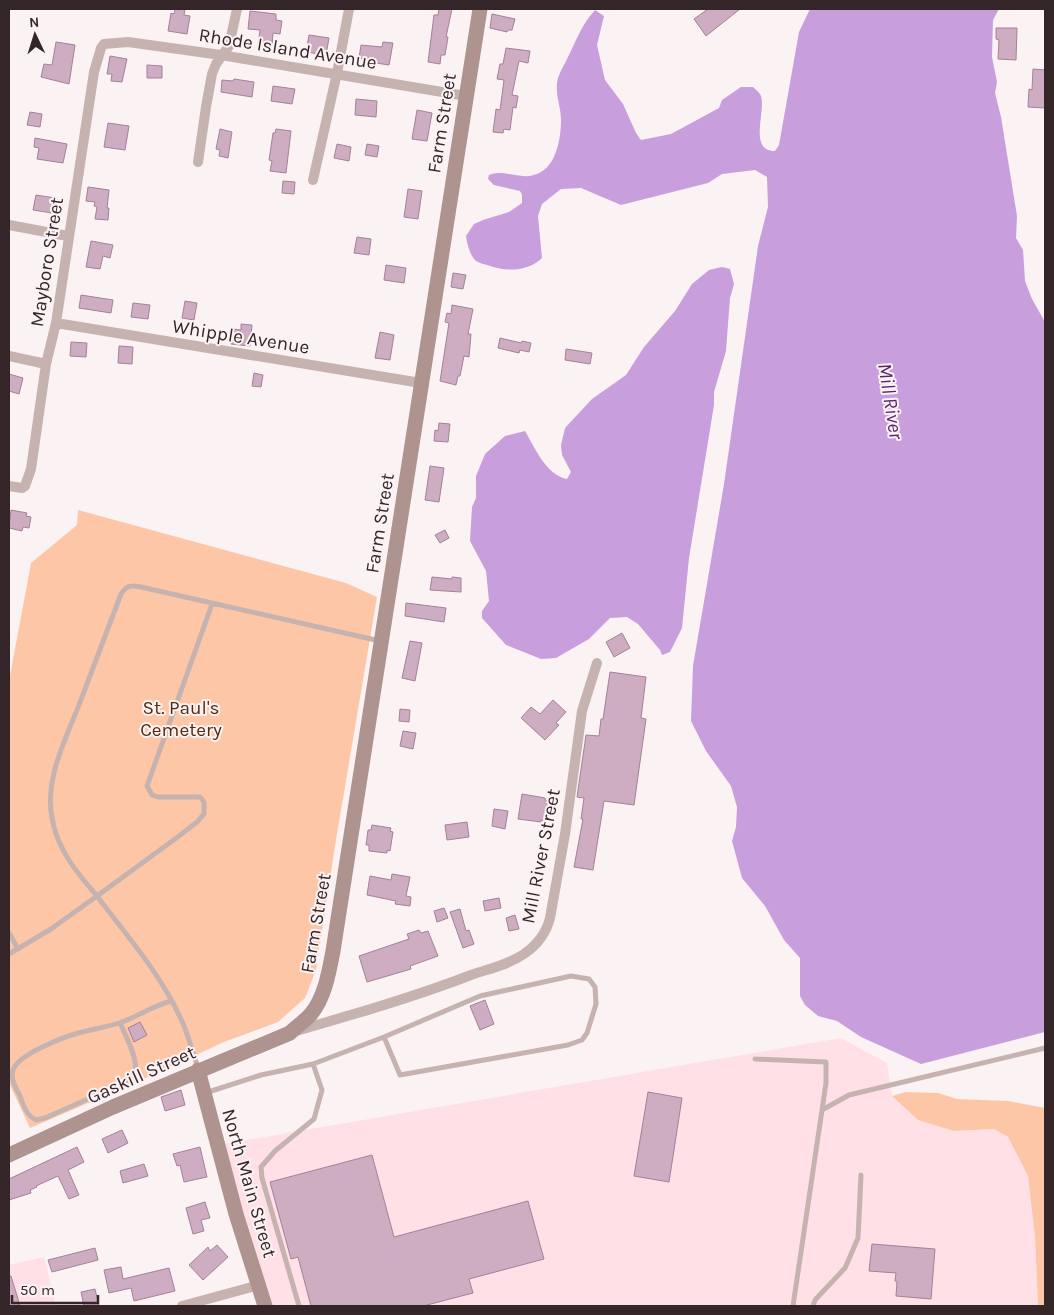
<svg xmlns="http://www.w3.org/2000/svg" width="1054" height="1315" font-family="Karla,sans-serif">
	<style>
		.built { fill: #ffe0e6 }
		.green { fill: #fdc7a7 }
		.water { fill: #c89edc }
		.building { fill: #ceacc2; stroke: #a28297 }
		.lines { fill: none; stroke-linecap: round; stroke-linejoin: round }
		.lane { stroke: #c6b3b0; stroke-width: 5 }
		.street { stroke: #c6b3b0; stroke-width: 10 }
		.secondary { stroke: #ae938f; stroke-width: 15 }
		.labels { text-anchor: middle; stroke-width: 4; stroke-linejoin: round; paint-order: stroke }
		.street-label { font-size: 19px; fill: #342528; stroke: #fbf2f4 }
		.park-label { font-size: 19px; fill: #562a0b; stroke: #fbf2f4 }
		.water-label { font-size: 20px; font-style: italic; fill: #5a2670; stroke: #fbf2f4 }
	</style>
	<rect width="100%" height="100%" fill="#fbf2f4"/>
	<!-- built -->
	<path class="built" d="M841 1038 887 1063 892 1096 954 1131 995 1129 1008 1137 1028 1176 1035 1237 1038 1306H263L217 1145Z
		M44 1257 56 1306H9V1265Z"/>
	<!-- green -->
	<path class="green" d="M78 510 346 583 377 597 335 846 316 970 305 998 278 1022 224 1042 151 1076 30 1128 9 1083V681L31 563 77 525Z
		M906 1092 938 1093 957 1099 1008 1101 1045 1108V1306H1038L1035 1237 1028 1176 1008 1137 994 1129 954 1131 918 1120 892 1096Z"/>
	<!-- water -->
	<path class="water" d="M810 9H999L993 20 992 57 997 82 995 93 1001 117 1017 216 1016 238 1023 250 1025 281 1032 299 1045 322V1032L921 1064 861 1037 837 1021 818 1016 805 1005 800 996V958L784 940 765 906 742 878 732 841 736 827 737 807 731 786 706 751 691 721 693 666 724 484 758 246 768 207 767 177 755 170 722 174 708 183 621 205 581 188 561 189 542 204 538 216 542 258C528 272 505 272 487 265 484 264 479 263 476 261 470 256 467 243 466 236L474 224 483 220 509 212 522 203V195L520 191 494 185 488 179 489 175C507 168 522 183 541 172 557 163 561 137 561 120 561 106 554 92 558 78 560 71 565 64 568 57 576 41 582 24 595 10L604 16 597 45 605 80 623 104 636 133 641 140 671 134 719 108 722 100 741 87H753C756 90 760 93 761 96 766 112 748 151 775 151L779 145 799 32Z
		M722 267 730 269 734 284 730 298 726 351 714 392V405L689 558 682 628 670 652 662 655 660 650 638 624 627 617 610 618 589 639 556 658 541 659 506 645 482 618V611L489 601 486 571 470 541 472 507 476 498V476L485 454 505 436 525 431C535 448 546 475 567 479L571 472 562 455 561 445 565 428 592 399 626 375 644 347 675 311 692 284 709 270Z"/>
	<!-- building -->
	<path class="building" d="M175 9H185L184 15 190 16 187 34 168 31 171 13 174 14Z
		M439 9H452L446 37H448L445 55H441L440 64 428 62 434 15H438Z
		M708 9H740L706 36 694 19Z
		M250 11 276 14V20L282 21 280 34 273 33 272 46 258 45 260 30 248 29Z
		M492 14 515 19 512 30H508L507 32 490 28Z
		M996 28H1017L1016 60 998 59 999 40 996 39Z
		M309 35 329 38 326 55 306 52Z
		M56 42 75 45 69 84 41 77 44 64 52 65Z
		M383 42 393 43 389 65 376 63V60L359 58 361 45 382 47Z
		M506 48 530 51 528 63 519 61 512 95 518 96 516 108 513 107 510 130 504 129 503 133 493 132 496 109 500 110 504 80 497 79 500 64H503Z
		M110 56 127 59 122 82 111 81 112 74H107Z
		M147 65 162 66V78H147Z
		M1033 69 1045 70V108L1028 107 1029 89 1032 90Z
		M234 79 254 82 252 97 221 92 222 80 233 81Z
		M273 86 295 89 292 104 271 101Z
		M356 99 377 101 376 117 355 115Z
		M417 110 432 113 427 141 412 139Z
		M30 112 42 114 40 127 27 125Z
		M108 123 129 126 125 150 104 147Z
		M220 129 232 132 228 158 219 156 220 150 216 149Z
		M276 129 291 131 286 173 270 171 272 161 269 160 273 133H275Z
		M35 138 67 144 63 163 37 159 39 148 34 147Z
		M337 144 351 147 349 161 334 158Z
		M367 144 379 146 377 157 365 155Z
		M283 181 295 182 294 194 282 193Z
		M88 187 109 190 107 208H109L108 220 95 219 97 207 94 206 95 202 86 201Z
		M408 189 422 191 418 219 404 217Z
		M36 195 55 198 52 213 33 210Z
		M357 237 371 239 369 255 354 253Z
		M91 241 113 245 110 258 103 256 100 269 86 267Z
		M386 265 406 268 404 283 384 280Z
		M453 273 466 275 463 289 451 287Z
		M81 295 113 300 111 313 79 308Z
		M185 301 197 303 194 320 182 318Z
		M133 303 150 305 148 319 131 317Z
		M452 305 473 309 468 334H471L469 357 464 356 460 376H458L456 385 440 381 449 323 445 322 447 313 451 314Z
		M241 324 252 325 250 346 231 344 233 329 241 330Z
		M380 332 394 335 390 360 375 358Z
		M500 338 521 343 522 341 531 343 529 352 520 350 519 353 498 348Z
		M71 342 87 343 86 357 70 356Z
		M119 346 133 347 132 364 118 363Z
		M566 349 592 353 590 364 565 360Z
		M254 373 263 375 261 387 252 386Z
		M9 374 23 378 19 394 9 391Z
		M439 423 450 424 448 442 434 441 435 430 438 431Z
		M430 466 444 468 439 502 425 500Z
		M11 510 27 513 26 516 31 517 29 528 23 527 22 531 9 528Z
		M445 530 449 538 440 543 435 535Z
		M432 577 452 579V577L461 578V592L430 590Z
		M406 603 446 608 444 622 405 616Z
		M622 633 630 648 614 657 606 642Z
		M410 641 422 643 415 681 402 678Z
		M610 672 646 677 641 718 646 719 634 805 604 801 593 870 574 867 583 819H581L584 798 577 797 586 735 599 736 601 719H603Z
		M553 700 566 712 556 723 559 725 545 740 521 718 531 707 540 714Z
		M400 709 410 710 409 722 399 721Z
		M403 731 416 733 413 749 400 746Z
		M522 794 545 798V800L549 801 546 821 541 820V822L518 819Z
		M494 809 508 811 505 829 492 826Z
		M467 822 469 837 447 840 445 825Z
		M372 825 391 828 390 831 393 832 390 851 387 850V853L369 851V845H366L368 830H371Z
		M392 874 410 877 406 896 411 897 410 906 395 904 396 901 367 895 370 876 391 880Z
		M499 898 501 908 485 911 483 901Z
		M444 908 448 918 437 922 434 911Z
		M460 909 466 931 469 930 474 944 463 948 450 912Z
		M515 915 519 929 509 931 506 918Z
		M419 930 421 933 428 931 438 956 410 966 411 969 367 982 359 956 409 939 407 934Z
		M485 1000 494 1024 480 1030 470 1006Z
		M140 1022 147 1035 134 1042 128 1028Z
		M181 1090 185 1105 165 1111 161 1097Z
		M648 1092 682 1098 669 1182 634 1176Z
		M122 1130 128 1143 108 1153 102 1139Z
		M77 1147 84 1162 68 1170 79 1195 69 1199 58 1176 36 1186 37 1187 30 1190 31 1193 9 1200V1179Z
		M200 1147 207 1177 184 1182 180 1165 177 1166 173 1154Z
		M372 1155 394 1237 528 1201 544 1259 469 1279 473 1293 423 1306H311L298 1257 291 1259 270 1182Z
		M144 1164 148 1176 123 1183 120 1171Z
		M205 1202 210 1218 201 1220 204 1231 193 1234 186 1208Z
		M872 1244 935 1249 931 1299 896 1296 897 1282 895 1281 896 1273 869 1271Z
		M217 1245 228 1257 203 1280 189 1265 208 1247 210 1251Z
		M95 1248 98 1260 52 1272 48 1260Z
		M121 1267 123 1279 169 1268 175 1291 134 1301 131 1288 109 1293 104 1270Z
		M9 1276H11L20 1306H9Z
		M95 1289 99 1306H84L81 1292Z"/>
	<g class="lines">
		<!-- lane -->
		<path class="lane" d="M212 604 147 786 152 795 158 797H200L204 802V814L197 822 179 836 97 896C77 873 57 849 52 818 44 777 68 735 82 697 95 663 108 628 121 594 127 585 131 585 141 587L380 641
			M9 933 18 949
			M9 954 51 929 97 896C126 935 160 973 180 1017 188 1033 192 1051 198 1068
			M120 1023C125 1034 141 1064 134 1075 132 1078 127 1080 124 1083L45 1118 36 1120C27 1116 23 1105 20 1096 16 1088 10 1079 13 1070 18 1054 66 1036 82 1032 94 1029 107 1027 119 1023 138 1017 153 1005 172 1001
			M755 1059 826 1062V1083L793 1306
			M205 1093 261 1075 313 1064 384 1037 480 996 571 976 589 979 595 987 596 1004 587 1033 582 1040 568 1045 400 1075 384 1037
			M822 1110 849 1095 1045 1048
			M299 1306 262 1178 261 1167 275 1151 314 1119 322 1090 313 1064
			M813 1306 815 1300 845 1268 858 1238 861 1175"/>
		<!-- street -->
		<path class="street" d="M198 162 206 107 212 74 216 64 229 46 237 9
			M313 180 337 73 349 9
			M9 225 68 236
			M56 323 421 383
			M9 356 46 364
			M9 486 22 488 25 486 31 469 46 364 56 323 94 72 101 48 104 44 128 42 221 55 466 96
			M296 1031C355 1014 414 997 471 975 488 969 508 965 524 954 537 945 546 934 550 918L565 834 582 711 597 663
			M182 1306 259 1285"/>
		<!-- secondary -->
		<path class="secondary" d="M198 1070 236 1214 265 1306
			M9 1155 113 1107 290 1033C297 1026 305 1021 311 1014 325 997 329 972 333 951L480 9"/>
	</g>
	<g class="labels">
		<!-- street labels -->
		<g class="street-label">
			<text transform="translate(288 48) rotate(9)" y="7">Rhode Island Avenue</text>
			<text transform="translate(441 123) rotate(-81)" y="7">Farm Street</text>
			<text transform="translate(46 262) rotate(-81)" y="7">Mayboro Street</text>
			<text transform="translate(241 336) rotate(9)" y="7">Whipple Avenue</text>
			<text transform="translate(379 523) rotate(-81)" y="7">Farm Street</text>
			<text transform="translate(540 856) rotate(-79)" y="7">Mill River Street</text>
			<text transform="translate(315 923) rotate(-80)" y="7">Farm Street</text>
			<text transform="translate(141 1074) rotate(-24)" y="7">Gaskill Street</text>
			<text transform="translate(250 1183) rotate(74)" y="7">North Main Street</text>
		</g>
		<!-- park labels -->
		<g class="park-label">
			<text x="181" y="714">St. Paul's<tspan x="181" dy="22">Cemetery</tspan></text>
		</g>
		<!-- water labels -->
		<g class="water-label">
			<text transform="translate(891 401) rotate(81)" y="7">Mill River</text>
		</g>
	</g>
	<!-- border -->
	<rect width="1054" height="1315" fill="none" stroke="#342528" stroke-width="20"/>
	<!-- north arrow -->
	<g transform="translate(35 35) rotate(356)" stroke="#fbf2f4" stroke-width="4" paint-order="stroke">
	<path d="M0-4L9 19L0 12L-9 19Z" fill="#342528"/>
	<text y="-8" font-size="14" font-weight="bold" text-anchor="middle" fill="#342528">N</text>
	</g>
	<!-- scale -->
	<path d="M12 1295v8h86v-8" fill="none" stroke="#342528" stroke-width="2.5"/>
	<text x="20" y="1295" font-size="15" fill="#342528" stroke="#fbf2f4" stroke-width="4" paint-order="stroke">50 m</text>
</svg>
